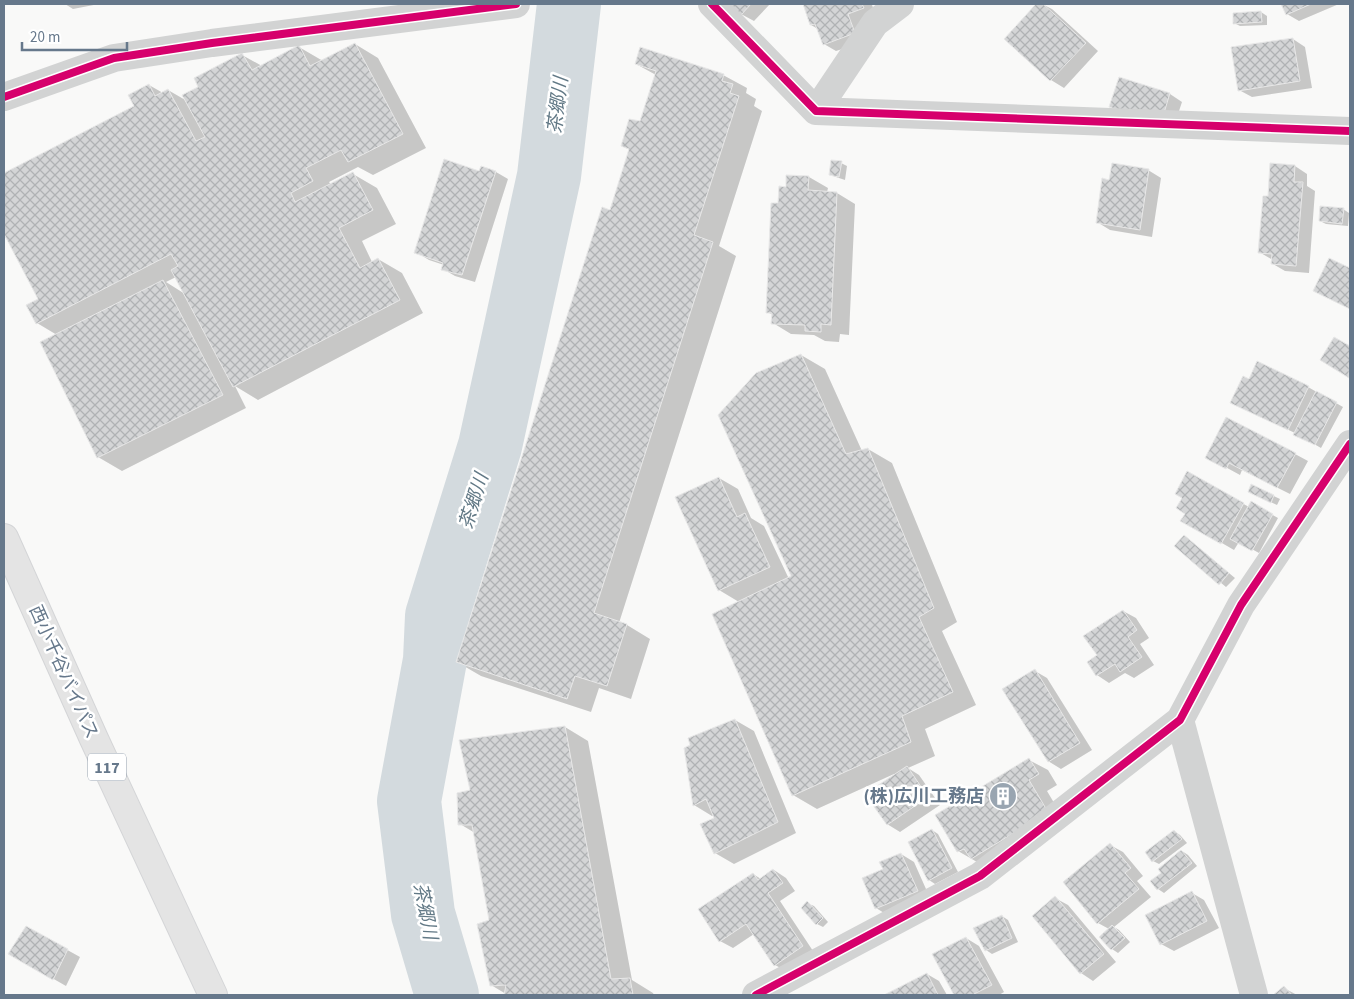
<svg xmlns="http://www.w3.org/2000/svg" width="1354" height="999" font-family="'Source Sans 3','Noto Sans JP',sans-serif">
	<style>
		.shadow { fill: #0003; fill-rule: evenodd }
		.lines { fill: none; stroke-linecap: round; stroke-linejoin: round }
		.river { stroke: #d3dade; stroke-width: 64 }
		.building { fill: url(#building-cross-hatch); stroke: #e8e8e8 }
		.highway-casing { stroke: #d4d5d7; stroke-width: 30 }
		.street { stroke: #d2d3d3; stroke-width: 28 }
		.highway { stroke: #e4e4e4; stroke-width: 28 }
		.cycleway-casing { stroke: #fff; stroke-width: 11 }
		.cycleway { stroke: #d6006c; stroke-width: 8 }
		.labels { text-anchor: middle; stroke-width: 5; stroke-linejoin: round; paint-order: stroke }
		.shield { fill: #fff; stroke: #94a0ae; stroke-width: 1 }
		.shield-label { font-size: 16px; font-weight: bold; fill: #66788b }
		.street-label { font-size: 18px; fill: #66788b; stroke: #fff }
		.poi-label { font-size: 18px; font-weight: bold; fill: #66788b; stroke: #fff; text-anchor: end }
		.water-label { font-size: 19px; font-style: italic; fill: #627986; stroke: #fff }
	</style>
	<defs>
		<pattern id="building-cross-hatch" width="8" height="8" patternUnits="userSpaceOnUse" patternTransform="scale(1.25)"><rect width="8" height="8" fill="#d4d5d6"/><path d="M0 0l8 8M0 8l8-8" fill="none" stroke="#b0b2b4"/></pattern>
	</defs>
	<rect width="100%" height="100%" fill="#f9f9f8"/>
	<!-- shadow -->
	<path class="shadow" d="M65 4H99L73 9Z
		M731 4H770L754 21 741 14Z
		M804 4H877L872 5 876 15 860 21 867 41 836 51 824 44 818 29 811 25Z
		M1038 4H1042L1052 9 1098 51 1064 88 1051 80 1006 39Z
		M1282 4H1339L1299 21 1287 14Z
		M1261 12 1267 16V25L1240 26 1234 23Z
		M1293 39 1305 47 1312 88 1252 97 1239 90Z
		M355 44 378 58 426 148 373 175 358 167 329 182 331 185 353 174 377 188 396 224 362 241 372 262 378 259 402 273 423 313 258 400 235 386 246 408 122 471 98 457 57 335 37 323 39 299 4 231V175L136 106 149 85 163 93 168 90 187 101 200 87 242 55 262 66 299 47 323 61ZM176 277 185 294 166 282Z
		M636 64 723 75 747 88 746 93 756 99 754 106 762 111 719 246 736 256 619 623 627 625 650 639 631 699 599 688 591 712 481 676 457 662 630 150 622 146 641 123 656 75Z
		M1119 78 1170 94 1182 102 1173 129Z
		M841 163 847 166 845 180 830 175Z
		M1295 166 1307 174V186L1315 191 1309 273 1285 271 1273 264V260L1259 252 1269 197Z
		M1148 170 1161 178 1152 237 1110 230 1097 222 1110 181Z
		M496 172 508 179 475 282 455 276 443 269 444 265 429 260 416 252 480 173Z
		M809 177 828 188 827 192 837 193 855 204 849 335 840 334 839 342 825 341 814 335 791 334 773 323V315L767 312 779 204 787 188Z
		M1343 209 1349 213 1348 226 1326 224 1320 221Z
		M1330 260 1350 270V309L1315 291Z
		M1334 338 1350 348V377L1321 360Z
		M801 355 825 369 862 451 868 449 892 463 957 622 942 631 976 705 925 729 935 756 908 768 919 775 940 805 900 832 887 824 894 774 817 809 793 795 714 614 739 602 719 590V478L738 489 751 518 764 526 789 579 793 576Z
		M1250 381 1308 387 1343 407 1321 448 1295 433 1244 409Z
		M1295 454 1308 461 1290 494 1242 470 1240 475 1207 457Z
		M1188 473 1249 507 1252 503 1278 518 1259 553 1239 542 1234 550 1182 520 1186 513Z
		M1252 486 1280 499 1277 505 1255 495Z
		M1185 537 1235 578 1226 587 1176 546Z
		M1123 611 1136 618 1149 638 1140 644 1154 665 1134 678 1125 673 1109 683 1097 675 1098 656Z
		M1035 671 1047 678 1092 750 1061 769 1048 761Z
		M735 720 754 731 796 833 734 864 715 853V818L714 815 712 816 694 805Z
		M565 727 588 741 632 980 653 993 654 995H506V994L491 985 490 921 475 833 460 824 471 791Z
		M1029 760 1048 770 1057 785 1047 791 1066 823 977 862 958 851Z
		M932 830 938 834 958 872 935 884 929 880Z
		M1174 831 1180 835 1187 843 1159 864 1153 861Z
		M1110 845 1123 852 1143 876 1137 881 1151 897 1114 927 1119 930 1130 942 1118 953 1112 949 1101 937 1109 929 1098 923Z
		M1182 851 1188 855 1197 866 1164 893 1158 889 1163 873Z
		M901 854 914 862 930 898 889 916 876 908 884 870Z
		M774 870 786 878 795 891 780 901 815 954 788 972 775 965 754 934 733 948 720 941 753 874 761 879Z
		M1192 893 1204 900 1219 928 1174 951 1161 944Z
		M1055 898 1068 905 1116 962 1093 981 1081 973Z
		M807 903 814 906 828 922 823 927 817 924Z
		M1002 916 1008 920 1018 942 992 954 986 950Z
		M26 927 80 957 66 986 10 954Z
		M966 938 979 946 1004 992 999 995H956L934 954Z
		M927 974 939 981 947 995H887Z
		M1284 988 1297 995H1275Z"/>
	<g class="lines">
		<!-- river -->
		<path class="river" d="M447 995 423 914 409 801 435 660 437 616 490 446 549 176 569 4"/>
	</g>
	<!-- building -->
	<path class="building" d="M729 4H751L741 15Z
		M803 4H862L864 8 848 14 855 33 823 45 815 24 810 25Z
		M1036 4H1043L1086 43 1050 81 1004 39Z
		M1281 4H1311L1286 15Z
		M1261 11 1262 22 1233 24V13Z
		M1293 38 1300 81 1238 91 1231 47Z
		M355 43 403 134 348 162 341 150 306 168 313 181 291 193 295 202 353 172 373 210 339 228 360 268 378 258 400 300 233 387 171 270 178 266 171 254 36 324 26 305 38 299 4 234V173L134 106 128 95 149 84 155 96 168 89 196 141 205 137 182 95 198 87 194 78 242 53 252 70 299 45 310 66Z
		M640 47 724 74 722 81 733 84 730 93 739 96 694 235 713 242 594 613 627 624 607 686 575 676 567 699 456 662 602 207 610 210 629 149 621 146 629 119 640 121 656 71 635 64Z
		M1119 77 1170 93 1161 123 1109 107Z
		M444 159 479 171 481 166 496 171 462 275 441 270 443 263 414 253Z
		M831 160 842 161 839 177 829 175Z
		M1112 163 1149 169 1140 230 1096 223 1102 178 1109 180Z
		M1270 163 1295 165 1294 182H1303L1296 266 1271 264 1272 254 1258 253 1263 196H1268Z
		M786 175 809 176 808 190 837 192 831 325 821 324V332L805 331V325L771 324 772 313H766L771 203H778L779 186 786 187Z
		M1320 206 1344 208 1342 224 1319 221Z
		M1329 258 1350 268V309L1313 291Z
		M163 280 223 395 97 458 40 342Z
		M1334 337 1350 346 1349 378 1320 360Z
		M801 354 846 454 868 448 934 608 919 617 953 692 902 716 911 742 792 796 712 614 791 576 718 415 756 373Z
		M1257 361 1309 386 1288 430 1230 403 1243 376 1249 379Z
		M1316 391 1337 402 1315 445 1293 435Z
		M1226 417 1296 453 1277 488 1229 463 1226 469 1205 458Z
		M1187 471 1244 503 1221 544 1180 521 1185 514 1176 508 1182 498 1175 494Z
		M719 477 737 517 745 513 770 567 718 591 675 497Z
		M1251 484 1274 495 1271 503 1248 492Z
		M1251 501 1273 514 1252 551 1230 539Z
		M1184 535 1229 573 1219 585 1174 546Z
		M1123 610 1137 630 1128 637 1142 657 1120 672 1115 664 1096 676 1087 662 1097 655 1083 636Z
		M1035 669 1080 743 1048 762 1002 689Z
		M735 719 778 822 714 854 700 824 714 818 706 799 693 806 684 748 690 745 688 738Z
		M565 726 611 979 630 978 633 995H504L506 985 490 986 477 924 489 920 472 825H458L457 793 470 790 459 740Z
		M1029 758 1039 774 1029 780 1048 812 971 859 964 849 957 852 935 815Z
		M907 766 928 797 887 825 865 794Z
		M932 829 952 868 928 881 908 842Z
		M1174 830 1182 839 1152 862 1145 852Z
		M1110 843 1131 868 1125 873 1139 889 1097 924 1063 882Z
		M1181 850 1192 863 1157 890 1150 881 1161 873 1158 869Z
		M901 853 918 891 875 909 862 878 883 869 879 862Z
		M773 869 783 883 768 893 803 946 774 966 746 924 719 942 698 909 753 873 758 880Z
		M1192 891 1207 921 1160 945 1145 915Z
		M1055 896 1104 954 1080 974 1032 916Z
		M807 901 823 918 816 925 801 908Z
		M1002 915 1012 938 985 951 973 928Z
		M1112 925 1125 938 1111 950 1099 937Z
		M26 926 68 949 53 980 8 954Z
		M966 937 992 985 972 995H954L932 954Z
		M927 973 938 995H884Z
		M1284 986 1292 995H1273Z"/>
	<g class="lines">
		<!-- highway casing -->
		<g class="highway-casing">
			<path id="highway" d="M4 538 94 739 213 995"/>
		</g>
		<!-- street -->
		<path class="street" d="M712 4 816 111 1350 131
			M4 97 114 58 212 43 516 4
			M816 111 875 23 900 4
			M1180 720 1254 995
			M756 995 980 876 1180 720 1241 605 1350 444"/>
		<!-- highway -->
		<use href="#highway" class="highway"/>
		<!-- cycleway casing -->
		<g class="cycleway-casing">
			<path id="cycleway" d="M712 4 816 111 1350 131
				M4 97 114 58 212 43 516 4
				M756 995 980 876 1180 720 1241 605 1350 444"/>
		</g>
		<!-- cycleway -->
		<use href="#cycleway" class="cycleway"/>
	</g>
	<!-- icons -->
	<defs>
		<g id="building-disc" transform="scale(1.4375)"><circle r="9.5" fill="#99a5b1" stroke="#fff"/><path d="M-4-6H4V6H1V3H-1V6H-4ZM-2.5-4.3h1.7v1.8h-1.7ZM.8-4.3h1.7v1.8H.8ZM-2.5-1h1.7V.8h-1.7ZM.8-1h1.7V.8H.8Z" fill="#fff"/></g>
	</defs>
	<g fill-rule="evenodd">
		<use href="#building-disc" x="1003" y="796"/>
	</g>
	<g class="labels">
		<!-- shield labels -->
		<rect class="shield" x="88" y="753.5" width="38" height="27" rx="4"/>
		<g class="shield-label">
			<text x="107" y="773">117</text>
		</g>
		<!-- street labels -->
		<g class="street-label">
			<text transform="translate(64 672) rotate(66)" y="6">西小千谷バイパス</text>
		</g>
		<!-- poi labels -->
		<g class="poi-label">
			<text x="984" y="802">(株)広川工務店</text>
		</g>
		<!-- water labels -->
		<g class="water-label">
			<text transform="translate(557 105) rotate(-83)" y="7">茶郷川</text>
			<text transform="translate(473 501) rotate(-73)" y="7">茶郷川</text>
			<text transform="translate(426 911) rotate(79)" y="7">茶郷川</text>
		</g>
	</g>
	<!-- border -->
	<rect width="1354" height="999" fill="none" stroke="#66788b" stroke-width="10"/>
	<!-- scale -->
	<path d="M22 42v8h105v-8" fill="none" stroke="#66788b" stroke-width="2.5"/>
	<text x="30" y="42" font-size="15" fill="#66788b" stroke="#ffffff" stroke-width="4" paint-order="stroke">20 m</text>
</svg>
